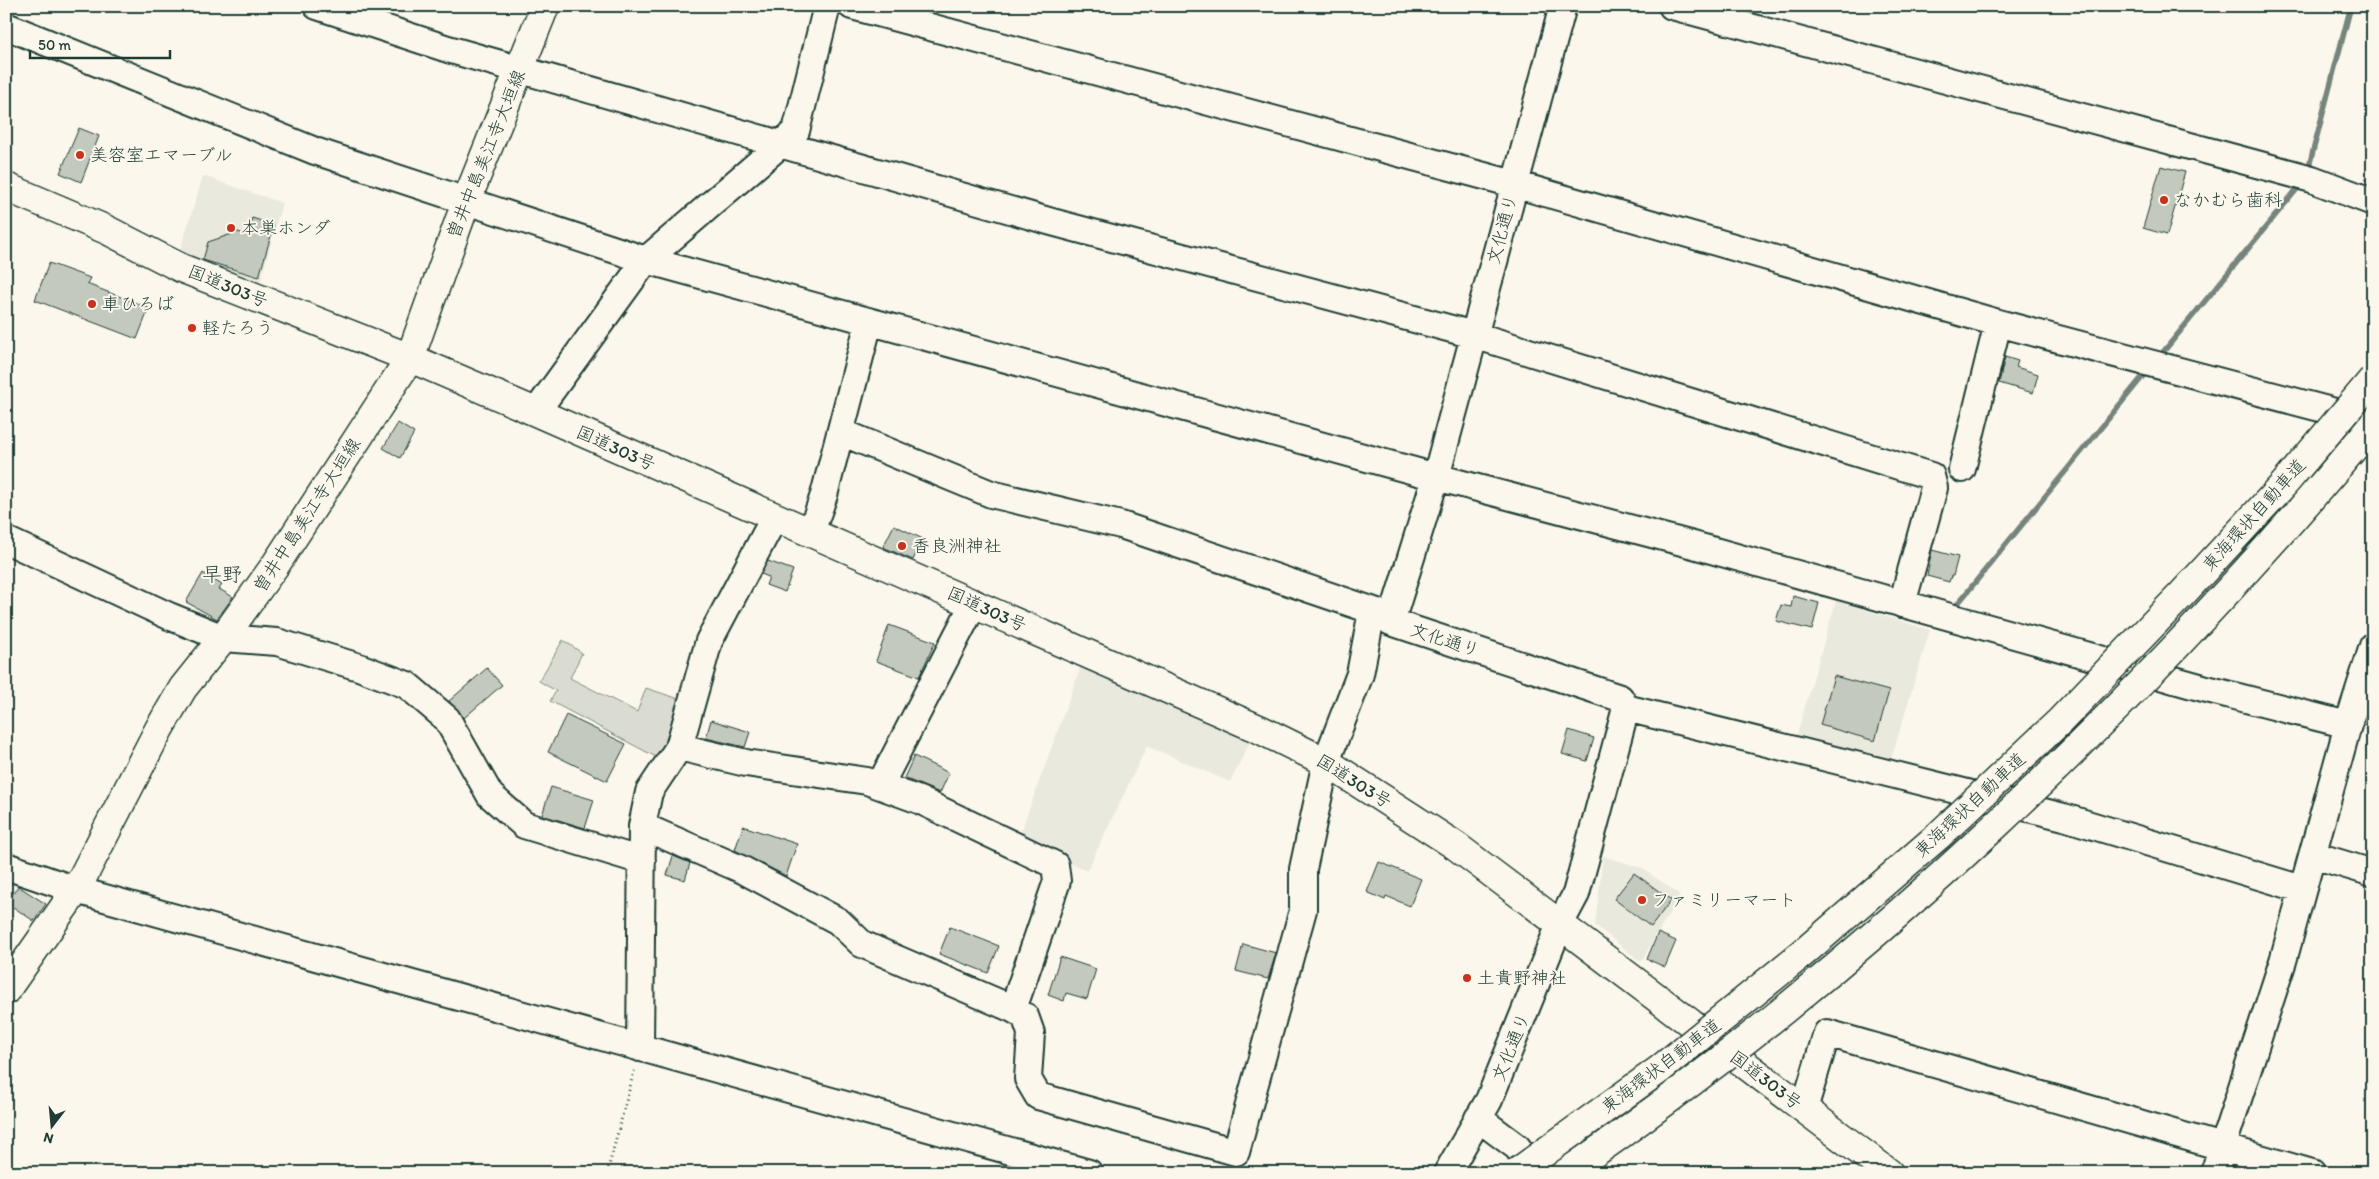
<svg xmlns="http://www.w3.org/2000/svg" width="2379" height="1179" font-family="Itim,'Klee One',sans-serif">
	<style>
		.built { fill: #eae9de }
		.green { fill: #dbdcd1; stroke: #7d8c82 }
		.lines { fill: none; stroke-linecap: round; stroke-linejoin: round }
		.stream { stroke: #74847b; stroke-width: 5.5 }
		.building { fill: #c4c9be; stroke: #1f3d34 }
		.minor-casing { stroke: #1f3d34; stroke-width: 30 }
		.major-casing { stroke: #1f3d34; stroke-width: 31 }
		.highway-casing { stroke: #1f3d34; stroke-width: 31 }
		.path { stroke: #1f3d34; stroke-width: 3; stroke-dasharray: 1 4; stroke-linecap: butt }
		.minor { stroke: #fbf7ec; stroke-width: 26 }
		.major { stroke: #fbf7ec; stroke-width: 28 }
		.highway { stroke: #fbf7ec; stroke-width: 28 }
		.highway-bridge-casing { stroke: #1f3d34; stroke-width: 31; stroke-linecap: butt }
		.highway-bridge { stroke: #fbf7ec; stroke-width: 28 }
		.poi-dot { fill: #c8321e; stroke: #fbf7ec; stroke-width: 2 }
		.labels { text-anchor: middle; stroke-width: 4; stroke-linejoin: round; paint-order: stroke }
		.street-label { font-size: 18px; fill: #1f3d34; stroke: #fbf7ec }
		.poi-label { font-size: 18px; fill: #1f3d34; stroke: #fbf7ec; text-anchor: start }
		.quarter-label { font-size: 20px; fill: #1f3d34; stroke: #fbf7ec }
	</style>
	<rect width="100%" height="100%" fill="#fbf7ec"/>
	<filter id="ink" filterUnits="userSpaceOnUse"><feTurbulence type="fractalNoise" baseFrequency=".02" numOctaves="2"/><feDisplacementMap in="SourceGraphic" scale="10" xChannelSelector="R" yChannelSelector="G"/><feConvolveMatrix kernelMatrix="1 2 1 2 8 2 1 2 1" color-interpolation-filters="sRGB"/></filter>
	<g filter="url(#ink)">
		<!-- built -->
		<path class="built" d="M203 176 282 203 259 286 179 254Z
			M1836 601 1930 630 1889 766 1794 744Z
			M1081 666 1250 742 1230 782 1147 746 1087 871 1018 840Z
			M1603 856 1642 868 1680 895 1641 962 1595 925Z"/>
		<!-- green -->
		<path class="green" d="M563 640 582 653 570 678 637 712 646 688 685 701 673 737 658 758 550 701 556 691 539 681Z"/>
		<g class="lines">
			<!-- stream -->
			<path class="stream" d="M2308 170 2351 6
				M2159 357 2302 183
				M1955 607 2148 370"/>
		</g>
		<!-- building -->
		<path class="building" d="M79 128 99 136 81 182 60 173Z
			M2161 166 2185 172 2167 235 2143 228Z
			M252 218 274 225 259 277 203 260 208 242 238 232 247 235Z
			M49 263 90 278 87 284 149 308 137 339 35 300Z
			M2005 357 2018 361 2016 367 2038 374 2033 393 1999 383Z
			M398 423 414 433 400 458 383 448Z
			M894 525 923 539 913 560 883 547Z
			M1932 550 1958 557 1953 576H1951L1949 582 1927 576Z
			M768 561 793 570 785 592 766 585 769 577 761 574Z
			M203 573 222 585 219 589 233 597 217 619 186 602Z
			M1793 596 1819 603 1812 630 1776 621 1781 605 1791 607Z
			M889 625 935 642 919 677 876 661Z
			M487 668 502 685 464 718 449 701Z
			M1834 676 1889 691 1875 741 1820 725Z
			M566 715 626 744 607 781 548 752Z
			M711 720 750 732 745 747 706 738Z
			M1569 730 1594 738 1587 761 1562 754Z
			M914 756 949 773 940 793 904 778Z
			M551 787 594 800 585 828 542 815Z
			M743 826 797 844 786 876 735 850Z
			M673 856 690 863 685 880 667 875Z
			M1379 862 1421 879 1410 906 1386 896 1385 900 1367 892Z
			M1634 873 1671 900 1651 927 1614 899Z
			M18 886 46 904 34 921 7 903Z
			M950 927 999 946 988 973 939 954Z
			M1658 933 1676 941 1665 967 1647 959Z
			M1243 944 1276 953 1268 979 1236 971Z
			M1060 957 1096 969 1087 999 1066 993 1064 1001 1048 995Z"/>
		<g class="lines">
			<!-- minor casing -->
			<g class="minor-casing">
				<path id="minor" d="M317 6 448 49 1052 222 1474 335 1931 476 1934 488 1902 604
					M852 6 1514 184 1998 323 2373 422
					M1672 6 2312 179 2373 202
					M6 26 315 151 646 260 1436 477 1697 546 2203 688 2348 725
					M536 412 646 260 796 131 827 6
					M1962 469 1998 323
					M811 532 824 495 869 322
					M6 540 169 616 223 638 277 642 359 667 407 685 447 719 490 795 524 825 642 861
					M1626 708 2064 817 2302 889
					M679 747 746 763 867 781 919 800 1055 865 1057 881 1013 1009
					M880 785 974 603
					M642 826 743 870 782 891 838 921 862 944 1013 1009 1025 1016 1031 1033 1028 1079 1038 1096 1236 1152 1303 910V869L1326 762 1360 674 1370 622 1383 614 1121 525 991 494 841 432
					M2313 855 2373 873
					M6 866 76 890 1089 1173
					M640 1048 642 826 649 792 679 747 709 641 774 518
					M1804 1109 1827 1033 2312 1173
					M1478 1118 1517 1147 1537 1173
					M1447 1173 1489 1100 1560 924 1576 894 1626 708 1620 698 1391 622 1436 477 1563 6
					M2214 1173 2283 961 2348 725 2373 646"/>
			</g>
			<!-- major casing -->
			<g class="major-casing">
				<path id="major" d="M6 990 76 890 159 729 183 688 223 638 276 564 410 358 466 202 545 6"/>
			</g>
			<!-- highway casing -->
			<g class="highway-casing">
				<path id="highway" d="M6 187 107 230 181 268 410 358 522 406 1261 730 1326 762 1456 846 1889 1173"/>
			</g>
			<!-- path -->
			<path class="path" d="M607 1173 635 1068"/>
			<!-- minor -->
			<use href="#minor" class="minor"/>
			<!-- major -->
			<use href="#major" class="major"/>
			<!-- highway -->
			<use href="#highway" class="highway"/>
			<!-- highway-bridge casing -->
			<g class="highway-bridge-casing">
				<path id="highway-bridge" d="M1516 1173 1660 1069 1803 953 1938 836 2060 721 2183 593 2285 483 2373 379
					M1566 1173C1866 966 2140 705 2373 425"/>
			</g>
			<!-- highway-bridge -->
			<use href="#highway-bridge" class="highway-bridge"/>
		</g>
	</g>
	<!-- markers -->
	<g class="poi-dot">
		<circle cx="80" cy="155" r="5"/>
		<circle cx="2164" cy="200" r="5"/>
		<circle cx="231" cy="228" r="5"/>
		<circle cx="92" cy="304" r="5"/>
		<circle cx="192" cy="328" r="5"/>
		<circle cx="902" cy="546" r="5"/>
		<circle cx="1642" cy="900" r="5"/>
		<circle cx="1467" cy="978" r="5"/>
	</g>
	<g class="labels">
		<!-- street labels -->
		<g class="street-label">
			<text transform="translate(486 154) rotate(-68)" y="6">曽井中島美江寺大垣線</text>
			<text transform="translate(1502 229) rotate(-75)" y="6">文化通り</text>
			<text transform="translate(228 286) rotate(22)" y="6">国道303号</text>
			<text transform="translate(616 448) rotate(24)" y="6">国道303号</text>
			<text transform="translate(307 515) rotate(-57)" y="6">曽井中島美江寺大垣線</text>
			<text transform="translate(2254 515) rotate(-48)" y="6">東海環状自動車道</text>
			<text transform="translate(987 609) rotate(24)" y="6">国道303号</text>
			<text transform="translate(1445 640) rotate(18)" y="6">文化通り</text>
			<text transform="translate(1354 781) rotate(32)" y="6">国道303号</text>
			<text transform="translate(1970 805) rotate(-43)" y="6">東海環状自動車道</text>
			<text transform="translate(1511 1047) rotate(-68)" y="6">文化通り</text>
			<text transform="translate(1661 1066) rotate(-37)" y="6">東海環状自動車道</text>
			<text transform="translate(1766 1080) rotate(37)" y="6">国道303号</text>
		</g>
		<!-- poi labels -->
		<g class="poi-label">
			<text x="90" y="161">美容室エマーブル</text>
			<text x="2174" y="206">なかむら歯科</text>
			<text x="241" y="234">本巣ホンダ</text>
			<text x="102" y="310">車ひろば</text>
			<text x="202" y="334">軽たろう</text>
			<text x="912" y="552">香良洲神社</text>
			<text x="1652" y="906">ファミリーマート</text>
			<text x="1477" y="984">土貴野神社</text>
		</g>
		<!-- quarter labels -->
		<g class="quarter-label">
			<text x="222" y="581">早野</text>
		</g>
	</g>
	<!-- margin -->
	<rect width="2379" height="1179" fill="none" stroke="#fbf7ec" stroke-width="25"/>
	<rect x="12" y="12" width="2354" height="1154" fill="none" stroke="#1f3d34" stroke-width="2" filter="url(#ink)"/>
	<!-- north arrow -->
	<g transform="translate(52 1126) rotate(196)" stroke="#fbf7ec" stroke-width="4" paint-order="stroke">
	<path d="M0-4L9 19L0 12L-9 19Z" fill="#1f3d34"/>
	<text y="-8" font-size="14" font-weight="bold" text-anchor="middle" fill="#1f3d34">N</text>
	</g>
	<!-- scale -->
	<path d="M30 50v8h140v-8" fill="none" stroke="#1f3d34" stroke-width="2.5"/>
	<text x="38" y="50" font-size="15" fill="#1f3d34" stroke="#fbf7ec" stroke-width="4" paint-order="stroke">50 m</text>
</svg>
